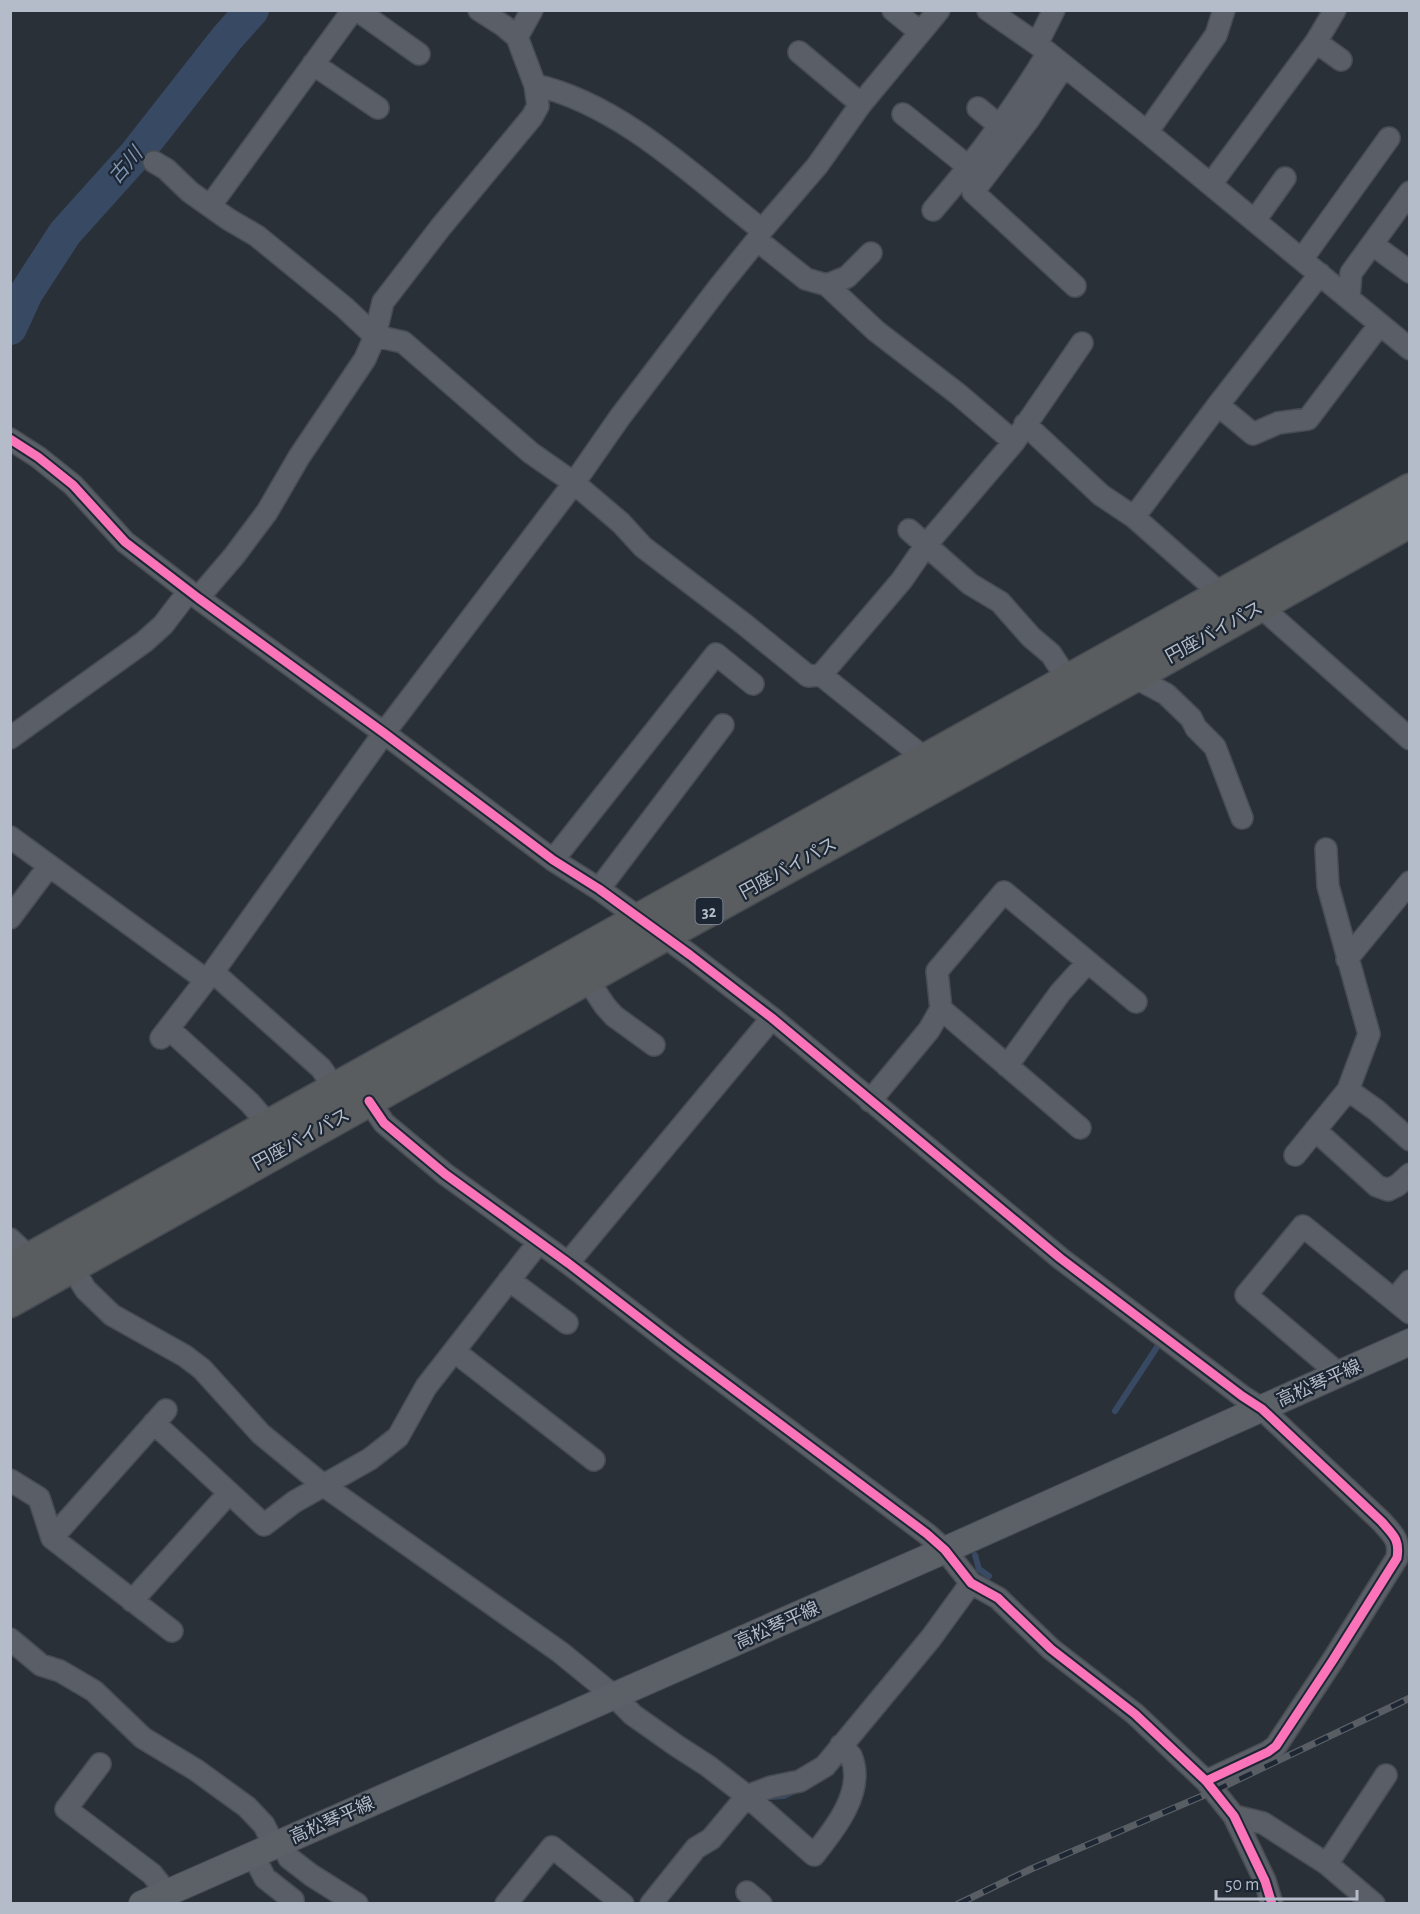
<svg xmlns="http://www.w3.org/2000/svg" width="1420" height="1914" font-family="'Alegreya Sans','Noto Sans JP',sans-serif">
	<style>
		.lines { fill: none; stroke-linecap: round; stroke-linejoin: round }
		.stream { stroke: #384963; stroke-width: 6 }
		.river { stroke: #384963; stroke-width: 34 }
		.minor-casing { stroke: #484c53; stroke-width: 24 }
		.major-casing { stroke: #484c55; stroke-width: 28 }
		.highway-casing { stroke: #474c53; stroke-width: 33 }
		.minor { stroke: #5a5e66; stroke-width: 21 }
		.major { stroke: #5c6168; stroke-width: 26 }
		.highway { stroke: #5a5d60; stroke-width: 30 }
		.rail-casing { stroke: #595d64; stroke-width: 7 }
		.rail { stroke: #1d2633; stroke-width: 4.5; stroke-dasharray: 14; stroke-linecap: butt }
		.cycleway-casing { stroke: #1d2633; stroke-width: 13 }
		.cycleway { stroke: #fb73b8; stroke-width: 9 }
		.labels { text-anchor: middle; stroke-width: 4.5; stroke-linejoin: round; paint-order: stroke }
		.shield { fill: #1d2633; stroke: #878f9c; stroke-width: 1.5 }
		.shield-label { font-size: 16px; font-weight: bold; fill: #b4bcc9 }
		.street-label { font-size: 18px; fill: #b4bcc9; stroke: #1d2633 }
		.water-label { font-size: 20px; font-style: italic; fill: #7c92b1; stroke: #1d2633 }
	</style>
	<rect width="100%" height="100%" fill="#2a3038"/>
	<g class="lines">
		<!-- stream -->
		<path class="stream" d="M1115 1411 1159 1344
			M975 1555 979 1569 989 1576
			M770 1797 784 1796 794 1791"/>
		<!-- river -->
		<path class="river" d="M10 328 26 293 65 233 136 154 227 38 252 10"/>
		<!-- minor casing -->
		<g class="minor-casing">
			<path id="minor" d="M357 10 419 54
				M893 10 920 32
				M988 10 1037 44 1147 132 1410 349
				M517 37 532 10
				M1316 42 1341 60
				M1037 44 1054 10
				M799 52 861 104
				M313 64 378 108
				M1064 66 1029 119 973 192 1075 286
				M535 85C620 104 695 177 762 230
				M978 108 1001 127
				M903 114 970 168
				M1147 132 1216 35 1224 10
				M154 162 166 169 190 192 228 219 257 236 344 307 375 336 403 342 531 453 574 483 621 523 643 547 744 624 808 676 821 675 927 760
				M1211 184 1316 42 1335 10
				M210 206 353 10
				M933 210C976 160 1014 109 1048 53
				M1255 220 1285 178
				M757 240 806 279 827 285 876 331 958 394 1014 442
				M1372 244 1410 272
				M1302 259 1389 138
				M827 285 847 277 871 253
				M1349 298 1351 273 1410 192
				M1218 405 1253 434 1278 423 1308 419 1380 324
				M1025 424 1101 495 1134 517 1221 594
				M10 439 38 457 73 485 125 542 198 598 384 733 553 860 599 889 690 955 772 1018 1060 1258 1242 1396 1262 1409 1382 1522C1393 1535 1400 1539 1397 1558L1333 1660 1276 1746 1268 1752 1206 1781
				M1134 517 1218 405 1320 274
				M909 530 970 584 1000 602 1031 637 1051 654 1068 680
				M198 598 234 556 267 512 299 457 365 359 375 336 383 302 440 228 532 117 538 106 535 85 517 37 504 26 479 10
				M1260 606 1410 739
				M821 675 902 580 926 545 1014 442 1082 343
				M1134 677 1166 694 1191 718 1196 728 1215 747 1242 818
				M10 738 144 642 163 625 189 591
				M10 837 206 980 213 972 321 1068 334 1087
				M553 860 716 654 753 684
				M599 889 723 725
				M10 918 49 866
				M1347 959 1410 882
				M213 972 384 733 574 483 620 417 719 287 757 240 762 230 817 166 861 104 939 10
				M587 979 605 1006 614 1016 654 1045
				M941 1009 1080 1128
				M169 1029 250 1103 268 1124
				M161 1038 206 980
				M1007 1066 1060 993 1088 962
				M1348 1090 1376 1110 1410 1140
				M369 1101 384 1123 445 1174 568 1263 681 1350 927 1534 945 1550 971 1583 998 1598 1051 1649 1135 1714 1206 1781 1234 1816 1265 1881 1272 1904
				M870 1101 929 1030 941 1009 937 971 1004 892 1136 1002
				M1315 1130 1377 1186 1388 1190 1398 1185 1410 1174
				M1295 1155 1348 1090 1369 1034 1328 886 1326 849
				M10 1239 30 1258
				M568 1263 772 1018
				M72 1268 86 1290 112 1315 185 1356 202 1369 261 1434 323 1485 560 1652 614 1696 633 1715 677 1746 708 1766 747 1796 814 1855C834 1830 866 1791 851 1756 849 1753 844 1749 841 1745
				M509 1280 567 1323
				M1394 1300 1410 1281
				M454 1351 594 1460
				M1339 1374 1246 1295 1303 1226 1410 1313
				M154 1423 264 1525 294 1502 370 1459 398 1437 426 1387 539 1242
				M10 1480 39 1498 52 1538 172 1631
				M52 1538 166 1410
				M132 1601 229 1493
				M10 1639 41 1665 60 1671 94 1691 143 1738 196 1770 247 1807 264 1825 274 1845
				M100 1764 66 1809 152 1874 167 1893
				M1234 1816 1263 1823 1327 1864 1374 1904
				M281 1842 289 1858 311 1875 357 1904
				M253 1855 265 1878 293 1900V1904
				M1327 1864 1386 1775
				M747 1892 761 1904
				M506 1904 552 1847 623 1904
				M651 1904 696 1848 711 1839 747 1796 771 1787 800 1781 825 1766 931 1638 971 1583"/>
		</g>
		<!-- major casing -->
		<g class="major-casing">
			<path id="major" d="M142 1904 945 1550 1410 1342"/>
		</g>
		<!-- highway casing -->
		<g class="highway-casing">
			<path id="highway" d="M10 1269 1410 489
				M10 1302 664 936 1134 677 1410 522"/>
		</g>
		<!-- minor -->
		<use href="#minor" class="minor"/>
		<!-- major -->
		<use href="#major" class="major"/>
		<!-- highway -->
		<use href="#highway" class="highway"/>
		<!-- rail casing -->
		<g class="rail-casing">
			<path id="rail" d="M958 1904 1031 1869 1214 1791 1410 1698"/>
		</g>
		<!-- rail -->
		<use href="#rail" class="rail"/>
		<!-- cycleway casing -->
		<g class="cycleway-casing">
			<path id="cycleway" d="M10 439 38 457 73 485 125 542 198 598 384 733 553 860 599 889 690 955 772 1018 1060 1258 1242 1396 1262 1409 1382 1522C1393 1535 1400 1539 1397 1558L1333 1660 1276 1746 1268 1752 1206 1781
				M369 1101 384 1123 445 1174 568 1263 681 1350 927 1534 945 1550 971 1583 998 1598 1051 1649 1135 1714 1206 1781 1234 1816 1265 1881 1272 1904"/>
		</g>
		<!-- cycleway -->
		<use href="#cycleway" class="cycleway"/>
	</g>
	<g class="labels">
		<!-- shield labels -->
		<rect class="shield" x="695.5" y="898" width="27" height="26" rx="4.5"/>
		<g class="shield-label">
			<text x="709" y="917">32</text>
		</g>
		<!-- street labels -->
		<g class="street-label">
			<text transform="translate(1214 632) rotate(-29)" y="6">円座バイパス</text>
			<text transform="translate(788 868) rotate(-29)" y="6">円座バイパス</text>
			<text transform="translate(301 1139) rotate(-29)" y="6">円座バイパス</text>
			<text transform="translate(1319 1383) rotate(-24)" y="6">高松琴平線</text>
			<text transform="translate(777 1625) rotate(-24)" y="6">高松琴平線</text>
			<text transform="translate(332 1820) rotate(-24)" y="6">高松琴平線</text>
		</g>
		<!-- water labels -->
		<g class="water-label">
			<text transform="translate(125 165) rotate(-49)" y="7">古川</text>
		</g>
	</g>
	<!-- border -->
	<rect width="1420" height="1914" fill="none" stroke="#b4bcc9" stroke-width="24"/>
	<!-- scale -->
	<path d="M1216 1890v9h141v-9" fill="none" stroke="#b4bcc9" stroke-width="3"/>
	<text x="1225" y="1890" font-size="18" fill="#b4bcc9" stroke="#1d2633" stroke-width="4.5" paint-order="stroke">50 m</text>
</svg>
